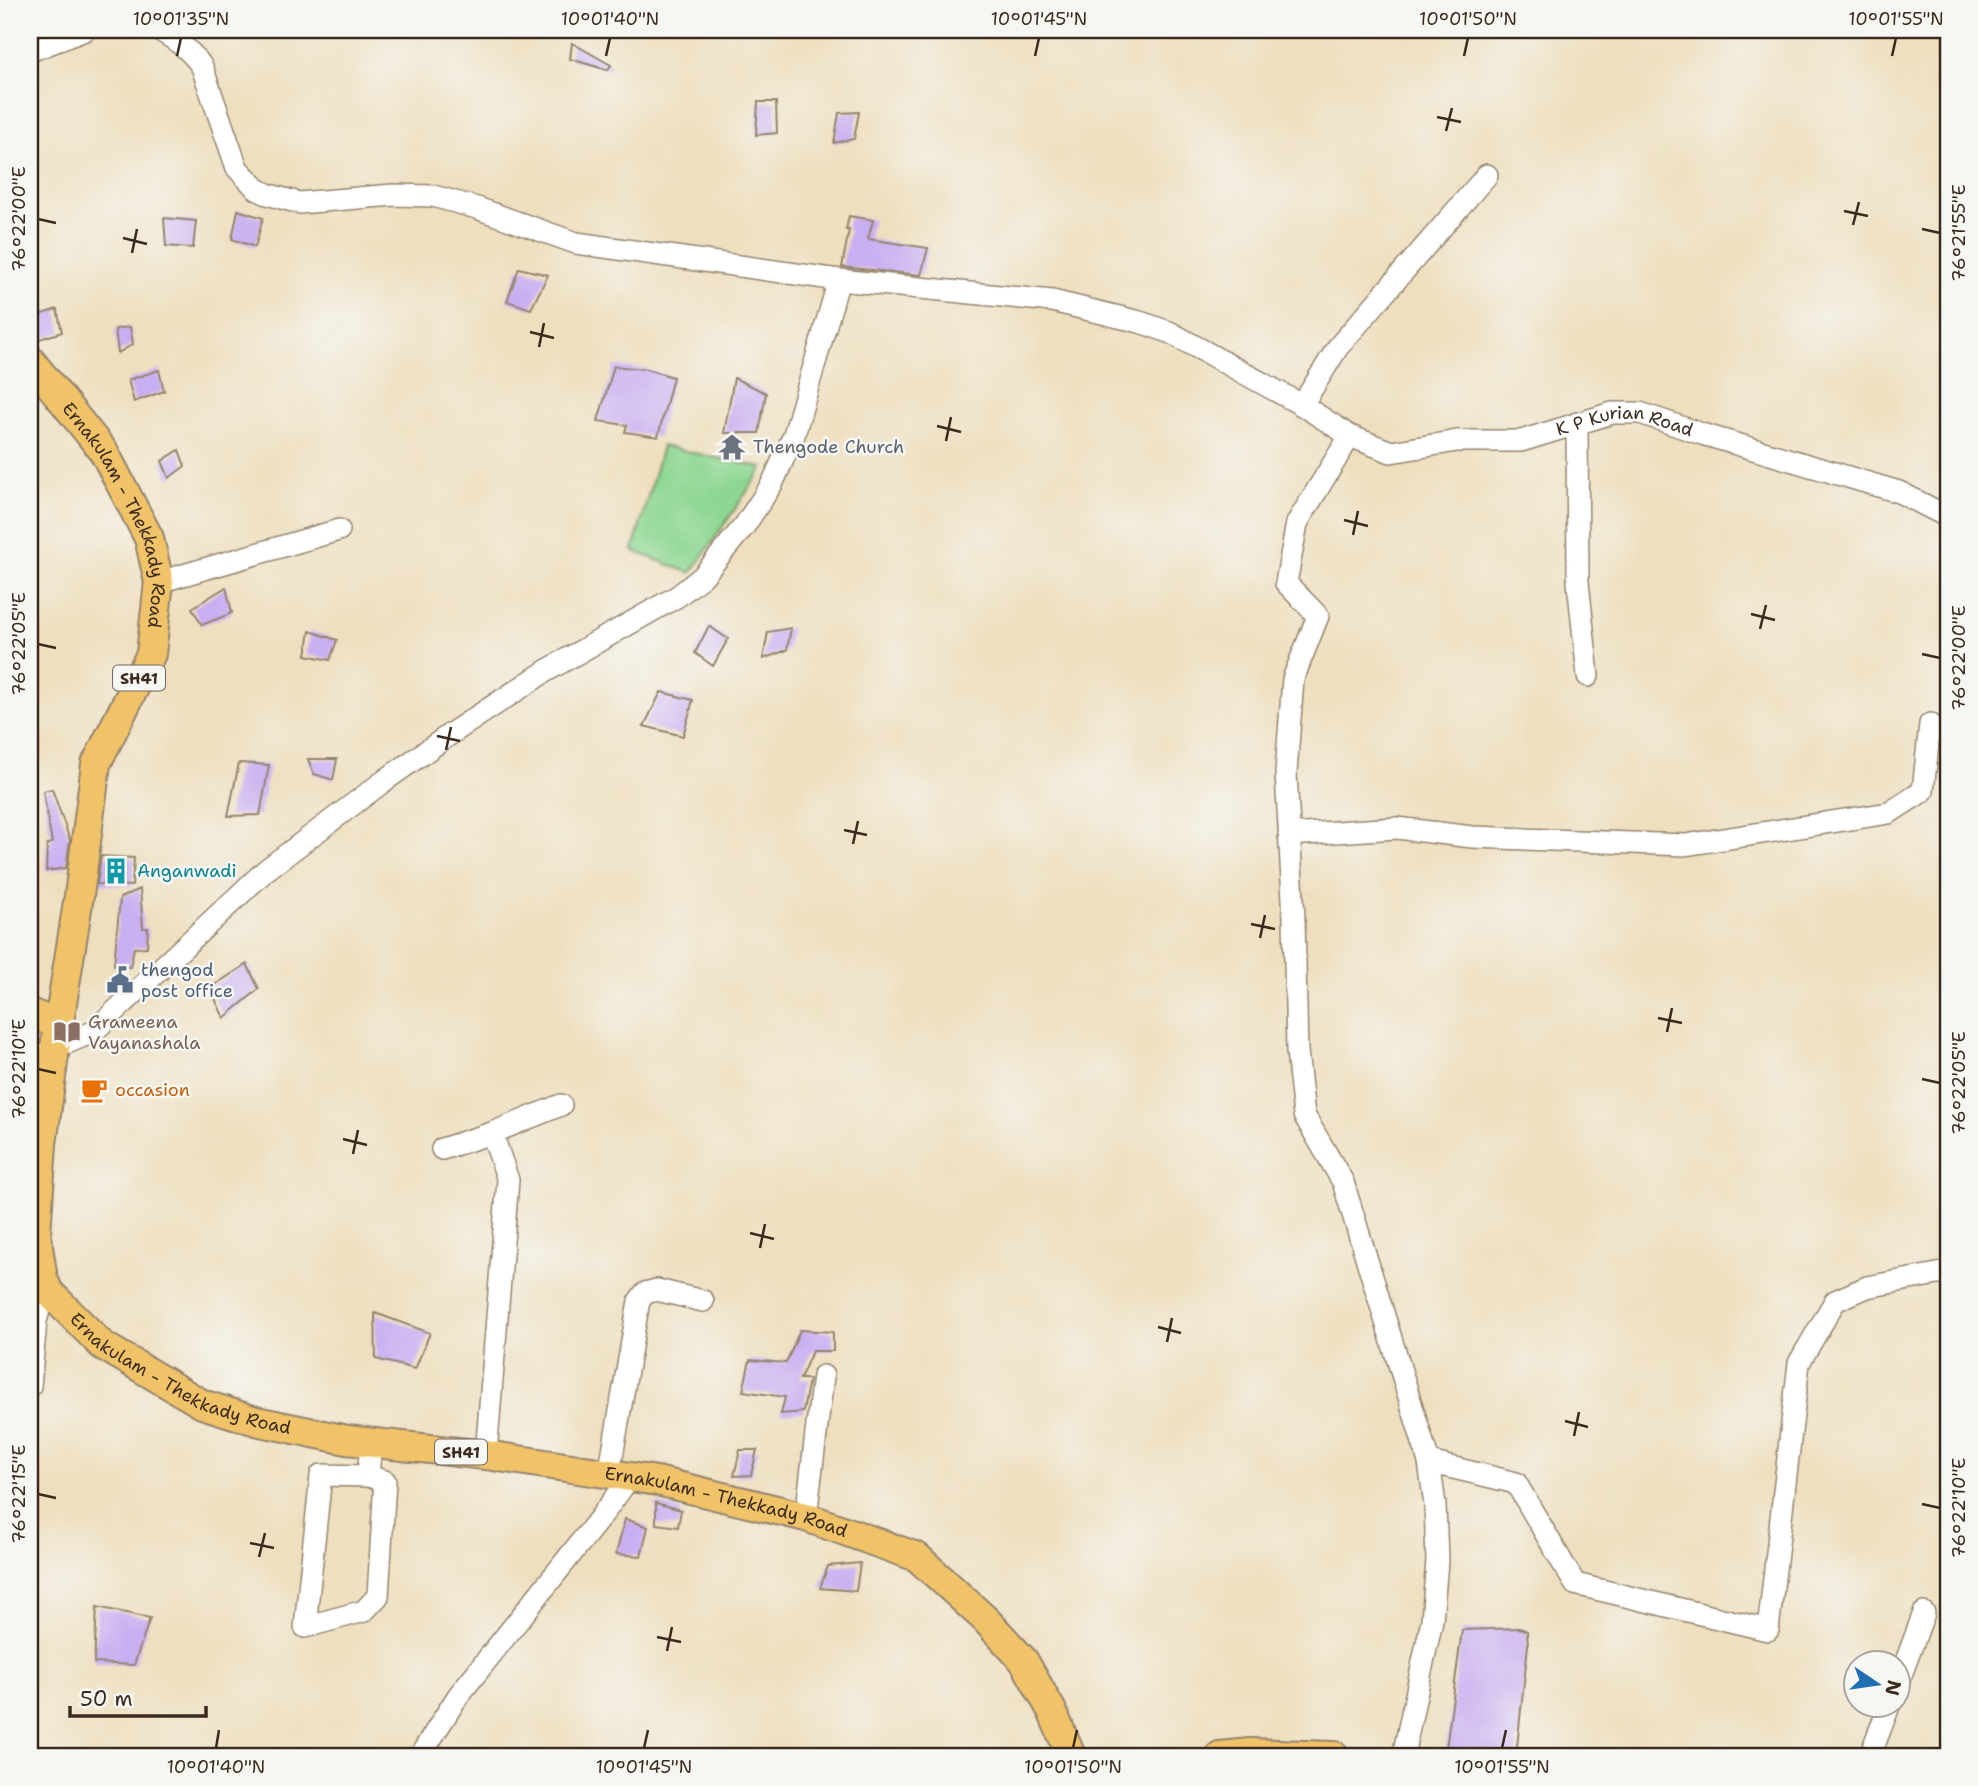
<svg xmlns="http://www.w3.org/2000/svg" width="1978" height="1786" font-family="'Shantell Sans',sans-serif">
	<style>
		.green { fill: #8ed793; stroke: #648058; stroke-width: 2 }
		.building { fill: #c9aff1 }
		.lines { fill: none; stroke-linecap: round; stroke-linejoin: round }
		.minor-casing { stroke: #94846e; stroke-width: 24 }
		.major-casing { stroke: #94846e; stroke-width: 32 }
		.minor { stroke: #fff; stroke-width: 21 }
		.major { stroke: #f1c369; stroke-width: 28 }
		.ticks { fill: none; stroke: #3b2a1e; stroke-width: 2.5 }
		.labels { text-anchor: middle; stroke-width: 5; stroke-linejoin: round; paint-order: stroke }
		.shield { fill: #f6f6f2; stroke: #73675e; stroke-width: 2 }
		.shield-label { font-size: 16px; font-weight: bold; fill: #3b2a1e }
		.street-label { font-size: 18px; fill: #3b2a1e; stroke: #f6f6f2 }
		.worship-label { font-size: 18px; fill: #5b616d; stroke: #f6f6f2; text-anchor: start }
		.culture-label { font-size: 18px; fill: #0d838f; stroke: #f6f6f2; text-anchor: start }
		.service-label { font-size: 18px; fill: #4e5e75; stroke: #f6f6f2; text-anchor: start }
		.education-label { font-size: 18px; fill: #785e54; stroke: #f6f6f2; text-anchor: start }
		.food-label { font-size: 18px; fill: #c56008; stroke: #f6f6f2; text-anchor: start }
		.neatline { fill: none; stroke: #3b2a1e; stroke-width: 2.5 }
		.ticks-label { font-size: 18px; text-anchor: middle; fill: #3b2a1e }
	</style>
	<rect width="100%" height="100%" fill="#f6f6f2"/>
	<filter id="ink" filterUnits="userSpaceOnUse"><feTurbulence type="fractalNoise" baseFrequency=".0143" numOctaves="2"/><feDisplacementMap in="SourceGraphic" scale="14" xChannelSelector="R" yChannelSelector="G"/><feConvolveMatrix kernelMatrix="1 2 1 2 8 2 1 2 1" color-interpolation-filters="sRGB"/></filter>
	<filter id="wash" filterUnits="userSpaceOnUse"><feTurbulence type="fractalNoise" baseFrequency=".00686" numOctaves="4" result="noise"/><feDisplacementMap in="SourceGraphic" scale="28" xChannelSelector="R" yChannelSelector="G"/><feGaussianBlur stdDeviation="1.57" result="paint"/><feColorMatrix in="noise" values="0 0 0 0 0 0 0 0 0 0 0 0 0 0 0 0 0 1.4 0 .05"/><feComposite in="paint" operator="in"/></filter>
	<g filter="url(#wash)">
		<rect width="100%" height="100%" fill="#eedfbf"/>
		<!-- green -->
		<path class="green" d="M662 446 763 468 691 573 633 551Z"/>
		<g id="blocks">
			<!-- building -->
			<path class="building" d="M572 43 611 65 608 70 570 59Z
				M758 102H776L777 133 756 135Z
				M859 112 854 139 834 143 839 113Z
				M238 210 263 218 255 247 232 239Z
				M849 216 873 220 868 239 928 248 921 275 842 267 849 230H846Z
				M164 218 196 221 193 248 166 246Z
				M519 268 548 275 531 309 507 301Z
				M57 309 62 332 30 342V318Z
				M130 327 133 344 118 353 115 329Z
				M614 366 641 369 642 368 673 377 658 437 625 432 627 425 598 421Z
				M159 370 164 391 134 402 128 380Z
				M734 378 766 393 759 433H724Z
				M179 450 185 466 169 478 162 461Z
				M226 587 232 613 202 625 192 608Z
				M709 626 728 639 713 666 695 653Z
				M791 628 787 650 763 659 768 632Z
				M310 631 337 640 330 660 306 655Z
				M661 692 693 700 683 736 644 726Z
				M308 759H337L333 780 314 774Z
				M239 763 269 765 260 815 228 816Z
				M52 789 70 840 66 868 46 871 47 844 52 843 43 791Z
				M101 856 134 858 132 886 97 884Z
				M140 889 143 928H148L147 947 134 948 130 967 114 965 120 898Z
				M247 964 259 989 224 1018 210 988Z
				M375 1313 430 1333 415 1369 376 1359Z
				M800 1330 833 1332V1351H812L800 1379H809L803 1412 781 1414 785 1397 743 1391 750 1360 786 1363Z
				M740 1450H757L751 1475 734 1476Z
				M656 1503 681 1510 678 1527 656 1524Z
				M625 1519 648 1527 641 1556 616 1554Z
				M860 1563 856 1591 820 1588 828 1566Z
				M97 1607 150 1618 134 1665 94 1663Z
				M1520 1628 1527 1631 1528 1645 1516 1756H1445L1462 1630Z"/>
		</g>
	</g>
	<g filter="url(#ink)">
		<use href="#blocks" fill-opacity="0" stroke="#94846e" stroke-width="2"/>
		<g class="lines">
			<!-- minor casing -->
			<g class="minor-casing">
				<g id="minor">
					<path id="s1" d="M159 30C176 40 191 50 202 67L237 168 257 189 267 194 299 203 393 195 433 196 477 208 576 243 839 280 1052 301 1140 322 1169 332 1302 405 1350 436 1391 452 1457 441H1521L1612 413H1640L1702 434 1899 492 1948 517"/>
					<path d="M30 51 85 30"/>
					<path d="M1302 405 1338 347 1487 175"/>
					<path d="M1577 423 1578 582 1588 676"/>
					<path d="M1350 436 1297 523 1286 583 1318 616 1293 679 1286 773 1294 918 1297 1051 1304 1115 1343 1182 1429 1462 1435 1505 1437 1561 1432 1620 1403 1756"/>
					<path d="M159 582 339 530"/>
					<path d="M1289 835 1397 828 1472 837 1685 845 1889 813 1923 791 1930 724"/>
					<path d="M30 1064 55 1048 93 1032 266 870 384 781 449 735 546 671 678 596 703 576 745 525 772 484 794 435 839 280"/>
					<path d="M492 1133 561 1105"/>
					<path d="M442 1149 492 1133 508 1180 486 1455"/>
					<path d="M30 1386 36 1321 46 1285"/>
					<path d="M1429 1462 1516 1483 1575 1584 1768 1630 1799 1363 1835 1301 1867 1287 1948 1272"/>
					<path d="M609 1474 639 1301 645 1293 657 1290 703 1301"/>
					<path d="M368 1476 321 1475 305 1627 364 1611 378 1596 385 1481 368 1476 371 1443"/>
					<path d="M806 1517 823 1376"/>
					<path d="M1898 1683 1924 1613"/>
					<path d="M420 1756 458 1696 600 1518 630 1477"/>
					<path d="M1870 1756 1889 1706"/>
				</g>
			</g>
			<!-- major casing -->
			<g class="major-casing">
				<g id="major">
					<path id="s2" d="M30 360 104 452 149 538 159 582 151 654 96 764 79 896 55 1048 42 1144 36 1234 43 1279 49 1292 102 1345 202 1404 256 1421 347 1440 486 1455 657 1481 806 1517 917 1557 986 1620 1024 1661 1052 1711 1071 1756"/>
					<path d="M30 1013 59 1025"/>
					<path d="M1220 1756 1250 1753 1335 1756"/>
				</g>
			</g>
			<!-- minor -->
			<use href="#minor" class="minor"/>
			<!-- major -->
			<use href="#major" class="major"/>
		</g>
	</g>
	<!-- ticks -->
	<path class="ticks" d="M177 56 181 38M606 56 610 38M1035 56 1039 38M1464 56 1468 38M1892 56 1896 38M1437 117 1461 122M1446 131 1452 108M1844 211 1868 216M38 219 56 223M1853 225 1859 202M1922 229 1940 233M123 238 147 244M132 253 137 229M530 332 554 338M539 347 544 323M937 426 961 432M946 441 951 417M1344 520 1368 526M1353 535 1358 511M1751 614 1775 620M1760 629 1766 605M38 644 56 648M1922 654 1940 658M437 736 460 741M446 750 451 727M844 830 867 835M853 844 858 821M1251 924 1275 929M1260 938 1265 915M1658 1018 1682 1023M1667 1032 1672 1008M38 1069 56 1073M1922 1079 1940 1083M343 1139 367 1145M353 1154 358 1130M750 1233 774 1239M760 1248 765 1224M1158 1327 1181 1333M1167 1342 1172 1318M1565 1421 1588 1427M1574 1436 1579 1412M38 1494 56 1498M1922 1504 1940 1508M250 1543 274 1548M259 1557 265 1533M657 1637 681 1642M667 1651 672 1627M216 1748 219 1730M644 1748 648 1730M1073 1748 1077 1730M1502 1748 1506 1730"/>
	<!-- icons -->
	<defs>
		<g id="temple-bare" transform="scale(2.1)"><path d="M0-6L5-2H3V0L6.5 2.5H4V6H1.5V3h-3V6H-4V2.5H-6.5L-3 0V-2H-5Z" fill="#6b7280" stroke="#f6f6f2" stroke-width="2.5" paint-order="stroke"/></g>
		<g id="building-bare" transform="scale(2.1)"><path d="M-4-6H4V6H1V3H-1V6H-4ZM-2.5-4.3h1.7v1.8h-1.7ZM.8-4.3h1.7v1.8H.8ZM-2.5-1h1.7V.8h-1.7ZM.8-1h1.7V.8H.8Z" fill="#0f9aa8" stroke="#f6f6f2" stroke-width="2.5" paint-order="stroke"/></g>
		<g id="civic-bare" transform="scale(2.1)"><path d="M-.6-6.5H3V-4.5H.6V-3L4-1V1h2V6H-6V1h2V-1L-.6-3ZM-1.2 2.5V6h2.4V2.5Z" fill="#5c6f8a" stroke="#f6f6f2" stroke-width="2.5" paint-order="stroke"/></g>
		<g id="library-bare" transform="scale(2.1)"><path d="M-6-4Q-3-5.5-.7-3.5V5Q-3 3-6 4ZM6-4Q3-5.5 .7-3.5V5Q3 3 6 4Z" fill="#8d6e63" stroke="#f6f6f2" stroke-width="2.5" paint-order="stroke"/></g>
		<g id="cafe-bare" transform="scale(2.1)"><path d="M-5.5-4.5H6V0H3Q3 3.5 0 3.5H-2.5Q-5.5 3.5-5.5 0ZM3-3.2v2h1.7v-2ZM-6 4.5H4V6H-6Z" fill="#e8710a" stroke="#f6f6f2" stroke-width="2.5" paint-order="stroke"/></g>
	</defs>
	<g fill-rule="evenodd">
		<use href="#temple-bare" x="732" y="447"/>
		<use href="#building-bare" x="116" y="871"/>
		<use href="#civic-bare" x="120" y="980"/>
		<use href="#library-bare" x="67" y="1032"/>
		<use href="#cafe-bare" x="94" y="1090"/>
	</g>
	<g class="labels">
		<!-- shield labels -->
		<g class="shield">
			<rect x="113" y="665.5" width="52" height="25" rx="5"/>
			<rect x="435" y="1439.5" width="52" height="25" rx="5"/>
		</g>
		<g class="shield-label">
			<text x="139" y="684">SH41</text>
			<text x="461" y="1458">SH41</text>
		</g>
		<!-- street labels -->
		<g class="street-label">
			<text dy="6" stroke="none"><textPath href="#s1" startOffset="1615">K P Kurian Road</textPath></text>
			<text dy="6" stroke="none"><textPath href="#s2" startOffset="182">Ernakulam - Thekkady Road</textPath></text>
			<text dy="6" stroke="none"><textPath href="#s2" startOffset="1148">Ernakulam - Thekkady Road</textPath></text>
			<text dy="6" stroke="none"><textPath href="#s2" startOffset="1715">Ernakulam - Thekkady Road</textPath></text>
		</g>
		<!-- worship labels -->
		<g class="worship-label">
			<text x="753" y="453">Thengode Church</text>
		</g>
		<!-- culture labels -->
		<g class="culture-label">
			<text x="137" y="877">Anganwadi</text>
		</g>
		<!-- service labels -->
		<g class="service-label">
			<text x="141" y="976">thengod<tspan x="141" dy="21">post office</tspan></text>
		</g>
		<!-- education labels -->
		<g class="education-label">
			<text x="88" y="1028">Grameena<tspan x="88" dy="21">Vayanashala</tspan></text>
		</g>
		<!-- food labels -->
		<g class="food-label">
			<text x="115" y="1096">occasion</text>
		</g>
	</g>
	<!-- margin -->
	<rect width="1978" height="1786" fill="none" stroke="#f6f6f2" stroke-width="77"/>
	<!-- north arrow -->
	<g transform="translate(1877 1684) rotate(103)"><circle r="33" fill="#f6f6f2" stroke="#aba49d" stroke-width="2"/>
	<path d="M0-5L12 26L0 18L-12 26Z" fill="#1f6fb2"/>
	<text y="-10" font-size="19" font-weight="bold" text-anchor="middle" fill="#3b2a1e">N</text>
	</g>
	<!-- scale -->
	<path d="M70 1706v10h136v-10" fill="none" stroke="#3b2a1e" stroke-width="3.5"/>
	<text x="80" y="1706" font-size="21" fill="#3b2a1e" stroke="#f6f6f2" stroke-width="5" paint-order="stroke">50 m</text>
	<rect x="38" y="38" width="1902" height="1710" class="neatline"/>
	<g class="ticks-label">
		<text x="181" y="25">10°01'35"N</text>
		<text x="610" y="25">10°01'40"N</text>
		<text x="1039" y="25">10°01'45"N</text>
		<text x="1468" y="25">10°01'50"N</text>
		<text x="1896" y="25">10°01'55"N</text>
		<text transform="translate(19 219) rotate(-90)" y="6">76°22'00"E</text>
		<text transform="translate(1959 233) rotate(-90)" y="6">76°21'55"E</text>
		<text transform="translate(19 644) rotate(-90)" y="6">76°22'05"E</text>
		<text transform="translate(1959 658) rotate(-90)" y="6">76°22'00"E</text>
		<text transform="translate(19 1069) rotate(-90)" y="6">76°22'10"E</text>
		<text transform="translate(1959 1083) rotate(-90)" y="6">76°22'05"E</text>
		<text transform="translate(19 1494) rotate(-90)" y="6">76°22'15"E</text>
		<text transform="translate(1959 1508) rotate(-90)" y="6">76°22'10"E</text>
		<text x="216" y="1773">10°01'40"N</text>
		<text x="644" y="1773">10°01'45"N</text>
		<text x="1073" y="1773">10°01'50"N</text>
		<text x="1502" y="1773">10°01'55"N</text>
	</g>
</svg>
